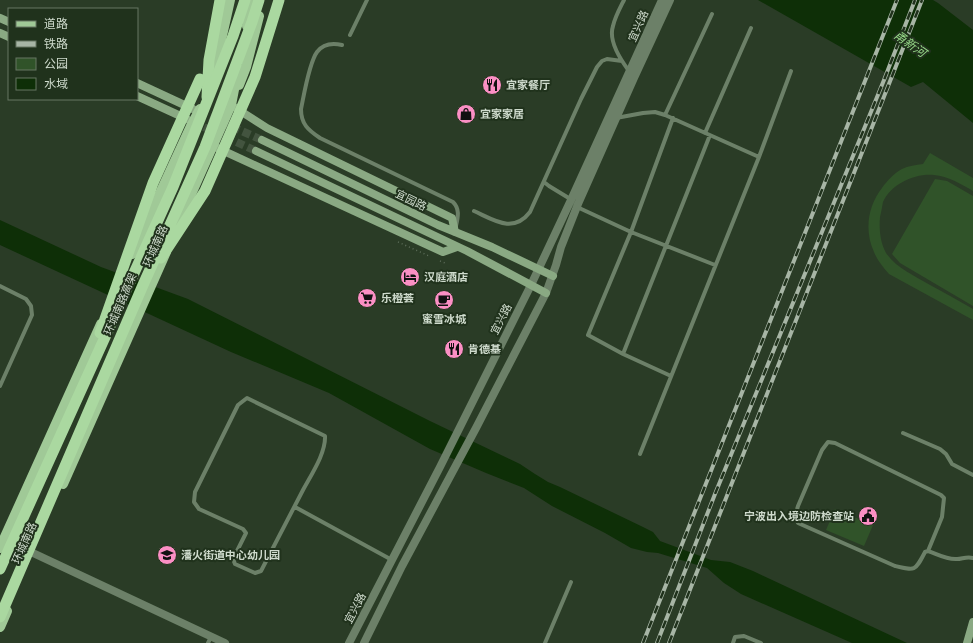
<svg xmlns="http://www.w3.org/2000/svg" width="973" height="643" font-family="'Space Grotesk','Noto Sans SC',sans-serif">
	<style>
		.green { fill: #305329 }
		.water { fill: #0e2f07 }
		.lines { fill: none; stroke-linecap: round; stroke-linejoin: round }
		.secondary-tunnel { stroke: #43543f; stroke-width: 8; stroke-dasharray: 8 4; stroke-linecap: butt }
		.path { stroke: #5e6e5b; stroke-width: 1.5; stroke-dasharray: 1 3; stroke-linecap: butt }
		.service { stroke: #6c8068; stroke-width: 4 }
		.minor { stroke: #6c8068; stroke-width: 8 }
		.tertiary { stroke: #6c8068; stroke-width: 8 }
		.secondary { stroke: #8aa983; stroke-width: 8 }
		.primary { stroke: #a0c997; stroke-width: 10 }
		.trunk { stroke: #aad8a0; stroke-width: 11 }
		.rail-casing { stroke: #a7b5a5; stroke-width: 4 }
		.rail { stroke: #20321c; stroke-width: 2.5; stroke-dasharray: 8; stroke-linecap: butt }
		.trunk-bridge { stroke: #aad8a0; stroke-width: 11 }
		.labels { text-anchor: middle; stroke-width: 4; stroke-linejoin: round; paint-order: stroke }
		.street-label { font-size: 11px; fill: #cfdbcd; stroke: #20321c }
		.poi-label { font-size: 11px; font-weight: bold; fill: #cfdbcd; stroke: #20321c; text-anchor: start }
		.water-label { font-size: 12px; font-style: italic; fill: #96d788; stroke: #20321c }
	</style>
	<rect width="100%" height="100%" fill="#2a3c26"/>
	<!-- green -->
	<path class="green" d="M930 153 973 178V191C961 184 948 176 934 175 915 173 891 184 883 202 882 207 881 213 880 217 879 229 880 242 886 253 896 268 915 276 930 285 945 293 959 301 973 309V320L889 274C883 267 877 260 874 252 864 230 868 206 882 188 887 181 894 173 902 169 908 166 916 165 923 164Z
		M935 179 947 181 973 196V306L900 263 892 254Z
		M835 509 873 525 864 546 826 530Z"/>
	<!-- water -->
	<path class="water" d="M758 0H933L938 3 973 30V123L923 82 911 87Z
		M0 220 101 267 188 299 430 421 520 464 535 474 548 482 560 487 643 527 653 532 660 541 711 560 730 562 753 571 907 643H852L741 594 724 583 707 568 658 553 647 552 631 548 605 533 552 506 524 488 486 473 430 449 329 393 231 352 0 245Z"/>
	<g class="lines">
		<!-- secondary-tunnel -->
		<path class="secondary-tunnel" d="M199 112 262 140
			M193 122 256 151"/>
		<!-- path -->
		<path class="path" d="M398 242 429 256
			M440 261 445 263 446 261"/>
		<!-- service -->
		<path class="service" d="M624 0C620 8 615 17 613 26 608 41 620 59 629 71
			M350 35 367 0
			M342 45C333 43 323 44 317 52 309 63 304 95 301 109 301 124 308 130 320 138L453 202C460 209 458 217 456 226
			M665 115 712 14
			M616 118 643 113 655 112 665 115 759 157
			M705 133 751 28
			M544 182 549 186 572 200
			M577 207 631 232 715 265
			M474 211C494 220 513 234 530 212L581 99 597 67 602 61 607 59 622 61
			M0 286 26 299 31 306 32 315 0 386
			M623 354 710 135
			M671 376 623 354 588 335 631 232 673 118
			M247 398 325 436C326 453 311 475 303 490 289 517 275 544 261 571L255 573 235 564 233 559 246 533 243 529 199 509 194 502 195 492 238 405Z
			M903 433 940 449 946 454 952 464 973 475
			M828 442 835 443 941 495 944 498 942 517 928 551 925 552C915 571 916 571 895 566L798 523 795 516 798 506 822 450Z
			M640 454 759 157 791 71
			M295 507 392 560
			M928 551C937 554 947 560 957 559 962 559 967 556 973 558
			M208 643 211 637
			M545 643 571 582
			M733 643 735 637 744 636 761 643"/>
		<!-- minor -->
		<path class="minor" d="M33 553 225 643"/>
		<!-- tertiary -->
		<path class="tertiary" d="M349 643 440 467 531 285 571 200 662 0
			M364 643 402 566 476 428 546 293 556 265 561 247 578 204 634 78 670 0"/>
		<!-- secondary -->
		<path class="secondary" d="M0 18 9 22
			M0 33 9 37
			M137 83 193 109
			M137 96 187 119
			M231 105 267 128 452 218 455 232
			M262 140 438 225 492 247 553 276
			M213 146 443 252 457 247
			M256 151 467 251 546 293
			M967 643 973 622"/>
		<!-- primary -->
		<path class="primary" d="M247 26 251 0
			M213 76 230 0
			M239 85 246 67 259 16
			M175 230 231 105 238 69
			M132 254 191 126 200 109
			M63 484 166 252
			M0 548 101 324
			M0 627 7 611"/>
		<!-- trunk -->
		<path class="trunk" d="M207 97 209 60 220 0"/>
		<!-- rail casing -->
		<g class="rail-casing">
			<path id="rail" d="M643 643 897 0
				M657 643 715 494 884 80 915 0
				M669 643 922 0"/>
		</g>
		<!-- rail -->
		<use href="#rail" class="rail"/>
		<!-- trunk-bridge -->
		<path class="trunk-bridge" d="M161 258 205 191 255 77 279 0
			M100 333 153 183 200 79
			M0 569 173 187 233 36 245 0
			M0 617 143 285 205 147 252 22 259 0"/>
	</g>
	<!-- icons -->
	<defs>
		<g id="restaurant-disc" transform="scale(1)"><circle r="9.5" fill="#fb8fc4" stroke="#20321c"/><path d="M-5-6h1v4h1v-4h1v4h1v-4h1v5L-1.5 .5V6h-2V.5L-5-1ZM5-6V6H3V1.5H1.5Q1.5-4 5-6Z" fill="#111"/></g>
		<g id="shop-disc" transform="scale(1)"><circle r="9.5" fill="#fb8fc4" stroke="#20321c"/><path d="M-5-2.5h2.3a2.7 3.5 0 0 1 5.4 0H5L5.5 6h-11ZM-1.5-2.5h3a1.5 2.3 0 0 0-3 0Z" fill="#111"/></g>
		<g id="hotel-disc" transform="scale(1)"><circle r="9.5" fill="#fb8fc4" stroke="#20321c"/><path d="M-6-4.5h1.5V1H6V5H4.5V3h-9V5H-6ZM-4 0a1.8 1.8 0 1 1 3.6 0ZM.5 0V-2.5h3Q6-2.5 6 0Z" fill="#111"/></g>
		<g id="supermarket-disc" transform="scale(1)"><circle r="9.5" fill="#fb8fc4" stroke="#20321c"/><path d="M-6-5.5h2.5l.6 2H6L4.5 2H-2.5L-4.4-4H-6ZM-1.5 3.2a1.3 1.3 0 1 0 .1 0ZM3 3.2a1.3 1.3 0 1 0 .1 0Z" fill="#111"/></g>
		<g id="cafe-disc" transform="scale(1)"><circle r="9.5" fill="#fb8fc4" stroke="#20321c"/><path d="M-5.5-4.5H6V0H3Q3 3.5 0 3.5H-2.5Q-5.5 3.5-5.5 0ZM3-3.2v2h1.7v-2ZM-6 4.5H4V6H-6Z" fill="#111"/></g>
		<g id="civic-disc" transform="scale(1)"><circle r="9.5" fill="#fb8fc4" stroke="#20321c"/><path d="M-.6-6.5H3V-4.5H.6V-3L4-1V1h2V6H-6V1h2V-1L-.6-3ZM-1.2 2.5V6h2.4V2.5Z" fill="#111"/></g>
		<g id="school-disc" transform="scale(1)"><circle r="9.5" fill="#fb8fc4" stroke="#20321c"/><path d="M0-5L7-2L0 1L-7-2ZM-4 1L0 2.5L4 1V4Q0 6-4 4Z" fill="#111"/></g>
	</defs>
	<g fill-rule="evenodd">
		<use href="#restaurant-disc" x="492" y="85"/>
		<use href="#shop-disc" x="466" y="114"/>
		<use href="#hotel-disc" x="410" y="277"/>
		<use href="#supermarket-disc" x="367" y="298"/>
		<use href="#cafe-disc" x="444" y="300"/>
		<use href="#restaurant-disc" x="454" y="349"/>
		<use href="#civic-disc" x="868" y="516"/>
		<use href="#school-disc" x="167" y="555"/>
	</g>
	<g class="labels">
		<!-- street labels -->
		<g class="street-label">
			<text transform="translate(638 26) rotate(-66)" y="4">宜兴路</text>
			<text transform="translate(411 200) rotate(26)" y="4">宜园路</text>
			<text transform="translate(155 246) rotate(-66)" y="4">环城南路</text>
			<text transform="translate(120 304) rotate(-67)" y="4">环城南路高架</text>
			<text transform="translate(501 319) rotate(-63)" y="4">宜兴路</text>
			<text transform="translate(24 543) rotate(-66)" y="4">环城南路</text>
			<text transform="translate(355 608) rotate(-62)" y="4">宜兴路</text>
		</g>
		<!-- poi labels -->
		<g class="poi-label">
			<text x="506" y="89">宜家餐厅</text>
			<text x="480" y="118">宜家家居</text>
			<text x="424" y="281">汉庭酒店</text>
			<text x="381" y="302">乐橙荟</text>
			<text x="444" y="323" text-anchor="middle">蜜雪冰城</text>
			<text x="468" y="353">肯德基</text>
			<text x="854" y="520" text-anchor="end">宁波出入境边防检查站</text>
			<text x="181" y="559">潘火街道中心幼儿园</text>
		</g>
		<!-- water labels -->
		<g class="water-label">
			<text transform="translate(910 44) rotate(35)" y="4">甬新河</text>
		</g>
	</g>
	<!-- legend -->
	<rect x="8" y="8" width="130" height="92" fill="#20321c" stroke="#667663"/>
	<rect x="16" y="21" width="20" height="6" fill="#a0c997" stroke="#667663"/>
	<text x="44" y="28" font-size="12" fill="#cfdbcd">道路</text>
	<rect x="16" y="41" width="20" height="6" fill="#a7b5a5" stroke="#667663"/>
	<text x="44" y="48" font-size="12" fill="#cfdbcd">铁路</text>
	<rect x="16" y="58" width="20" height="12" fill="#305329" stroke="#667663"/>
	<text x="44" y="68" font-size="12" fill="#cfdbcd">公园</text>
	<rect x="16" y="78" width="20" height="12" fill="#0e2f07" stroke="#667663"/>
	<text x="44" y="88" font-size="12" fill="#cfdbcd">水域</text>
</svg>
